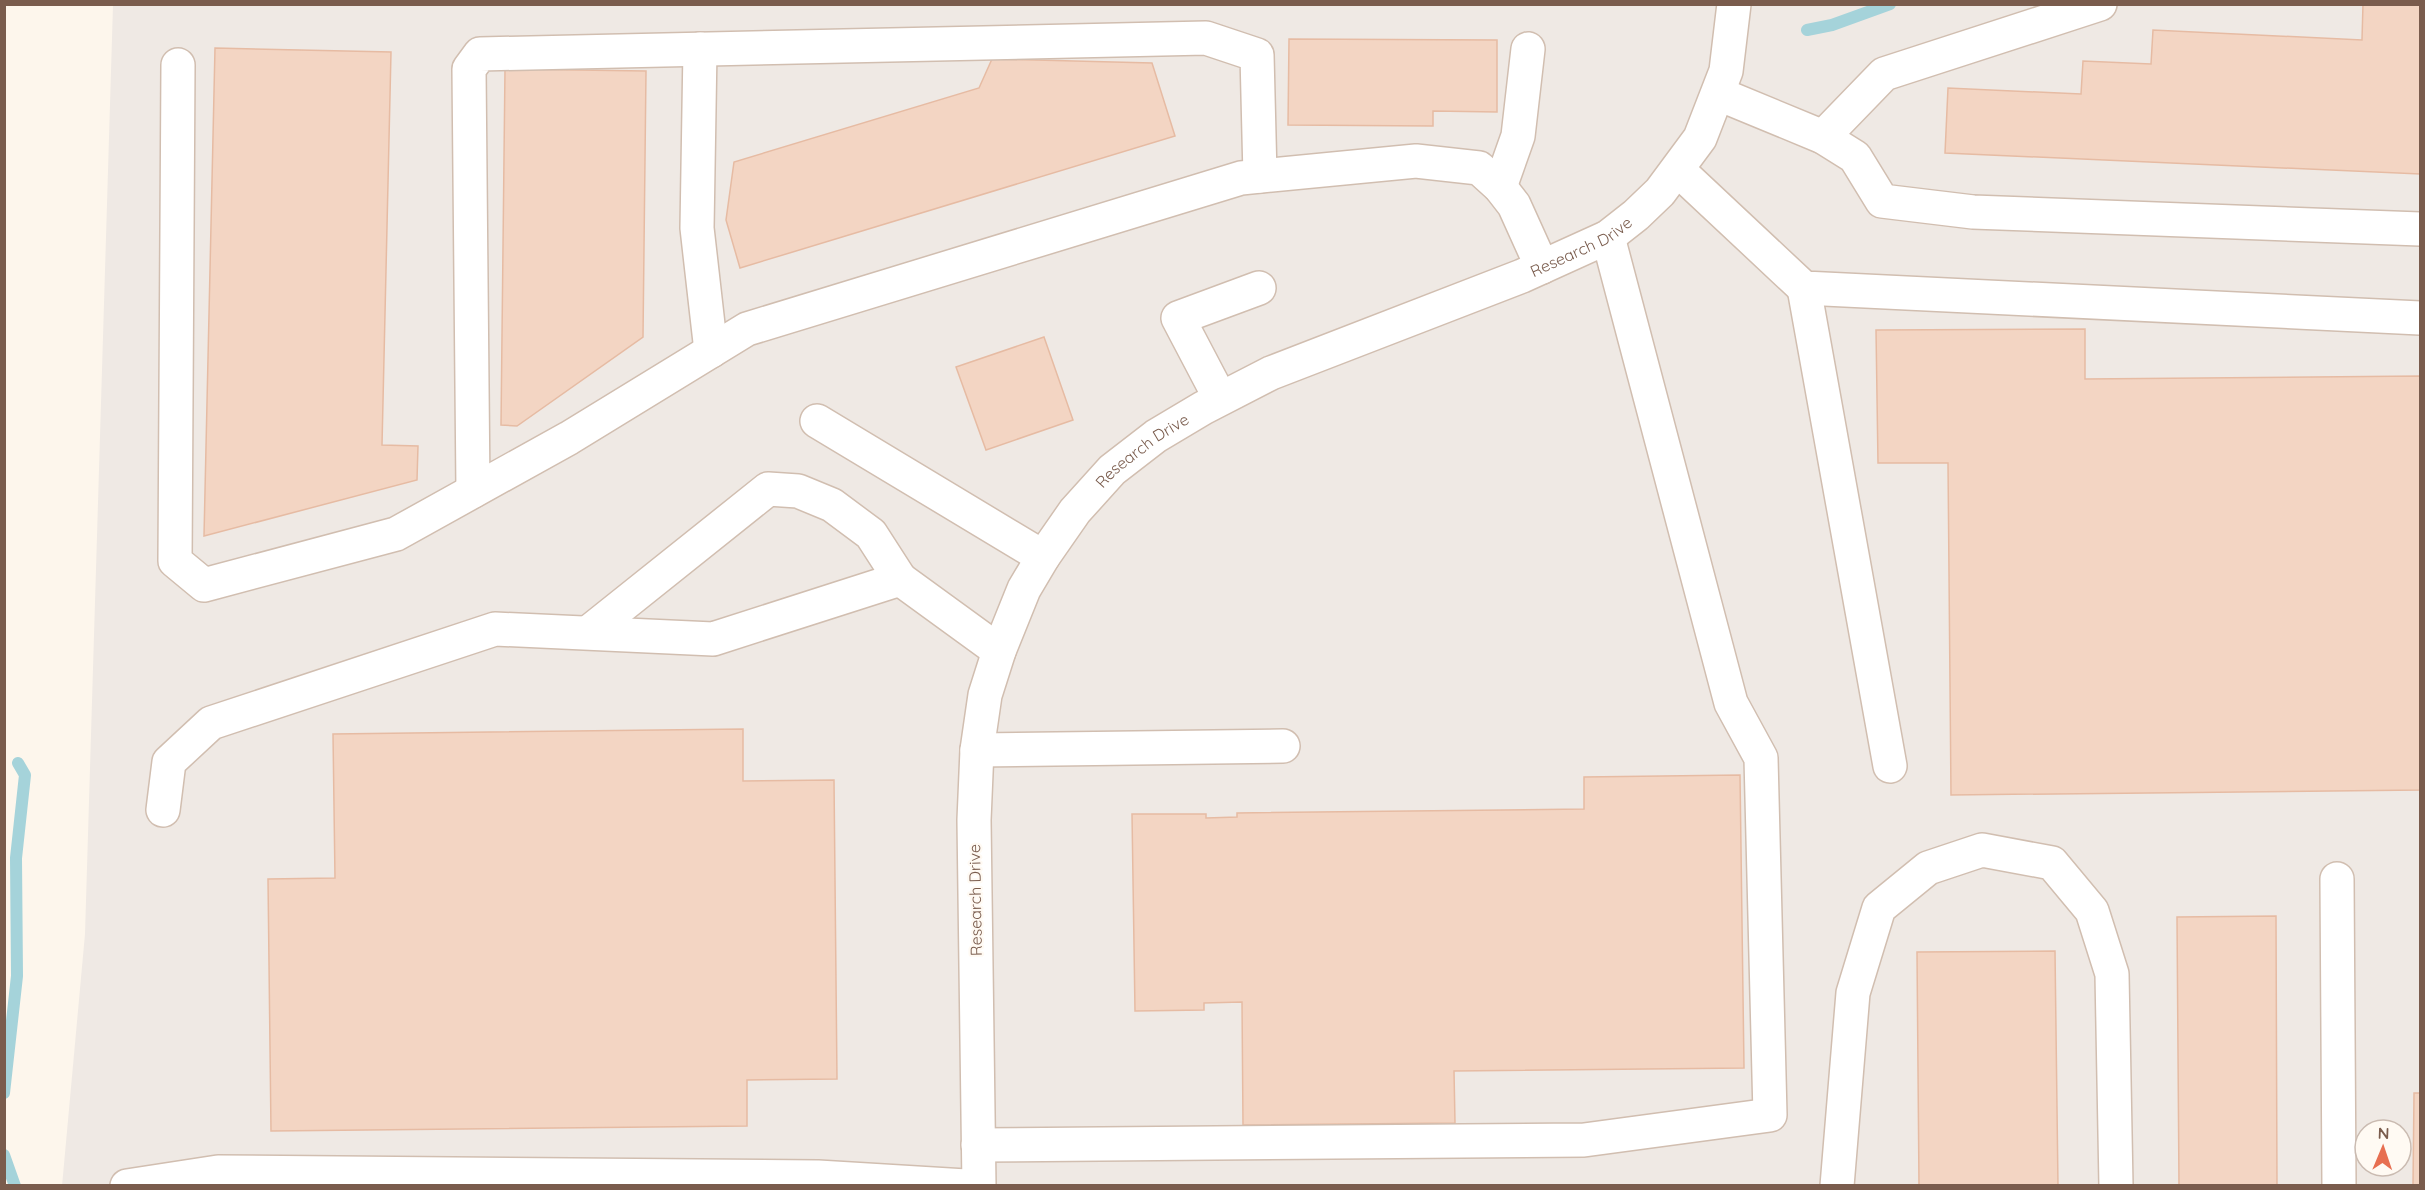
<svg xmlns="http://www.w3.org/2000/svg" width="2425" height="1190" font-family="Quicksand,sans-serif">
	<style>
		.industrial { fill: #efe9e4; fill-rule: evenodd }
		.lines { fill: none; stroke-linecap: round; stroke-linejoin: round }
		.stream { stroke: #a5d3da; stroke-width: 12 }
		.building { fill: #f3d5c3; stroke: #e6bba3; stroke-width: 1.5 }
		.minor-casing { stroke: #d1beb0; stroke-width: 36 }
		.minor { stroke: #fff; stroke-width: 33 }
		.labels { text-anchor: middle; stroke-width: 4.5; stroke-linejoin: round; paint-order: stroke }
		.street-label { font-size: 16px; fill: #7a5c4d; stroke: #fffaf3 }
	</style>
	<rect width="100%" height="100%" fill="#fdf6ec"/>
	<!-- industrial -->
	<path class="industrial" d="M113 5H2420V1185L62 1186 85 934ZM2365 1130H2401V1166H2365Z"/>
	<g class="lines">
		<!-- stream -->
		<path class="stream" d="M1807 30 1832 25 1890 4
			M4 1093 17 976 16 858 25 775 18 763
			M4 1155 15 1186"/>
	</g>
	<!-- building -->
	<path class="building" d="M2363 4H2420V174L1945 153 1948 88 2081 94 2083 61 2151 64 2153 30 2362 40Z
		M1289 39 1497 40V112L1433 111V126L1288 125Z
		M215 48 391 52 382 445 418 446 417 480 204 536Z
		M992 59 1152 63 1175 136 740 268 726 220 734 162 979 88Z
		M505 69 646 71 643 337 517 426 501 425Z
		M2085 329V379L2420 376V790L1951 795 1948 463H1878L1876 330Z
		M1044 337 1073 420 986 450 956 367Z
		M743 729V781L834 780 837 1079 747 1080V1126L271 1131 268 879 335 878 333 734Z
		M1740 775 1744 1068 1454 1071 1455 1123 1243 1125 1242 1002 1204 1003V1010L1135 1011 1132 814H1206V818L1237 817V813L1584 809V777Z
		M2276 916 2277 1186H2179L2177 917Z
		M2055 951 2058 1186H1919L1917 952Z
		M2414 1093H2420V1186H2413Z"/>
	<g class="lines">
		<!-- minor casing -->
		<g class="minor-casing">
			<g id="minor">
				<path d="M700 49 697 228 711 351"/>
				<path d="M178 65 175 561 204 585 396 534 569 438 747 329 1241 178 1416 161 1479 168 1500 187 1514 205 1542 267"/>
				<path d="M1719 94 1823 137 1855 157 1882 201 1973 212 2420 229"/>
				<path d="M1823 137 1884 74 2100 4"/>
				<path d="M1678 170 1804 288 2420 318"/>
				<path d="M1500 187 1518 136 1528 49"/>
				<path d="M1804 288 1890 766"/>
				<path d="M1220 398 1178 318 1259 288"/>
				<path d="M817 421 1043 557"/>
				<path d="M473 491 469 69 480 54 1206 38 1257 55 1260 176"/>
				<path d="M589 632 768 489 798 491 832 505 871 534 900 579"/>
				<path d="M977 750 1283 746"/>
				<path d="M163 810 169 762 211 723 495 629 713 639 900 579 999 651"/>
				<path d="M2337 879 2339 1186"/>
				<path d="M978 1145 1584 1140 1770 1115 1761 758 1731 703 1608 237"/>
				<path d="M127 1186 218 1172 818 1177 966 1186"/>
				<path id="s1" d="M979 1186 974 820 977 750 985 695 999 651 1024 589 1043 557 1075 511 1112 470 1156 436 1203 408 1271 373 1522 276 1608 237 1636 215 1660 192 1700 138 1726 71 1734 4"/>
				<path d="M1837 1186 1853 993 1879 908 1928 868 1982 850 2052 863 2092 911 2112 974 2116 1186"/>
			</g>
		</g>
		<!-- minor -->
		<use href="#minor" class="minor"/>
	</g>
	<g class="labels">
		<!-- street labels -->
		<g class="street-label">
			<text dy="6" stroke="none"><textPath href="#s1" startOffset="1275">Research Drive</textPath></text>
			<text dy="6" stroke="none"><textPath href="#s1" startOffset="789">Research Drive</textPath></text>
			<text transform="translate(975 900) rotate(-91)" y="6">Research Drive</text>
		</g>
	</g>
	<!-- border -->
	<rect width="2425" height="1190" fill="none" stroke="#7a5c4d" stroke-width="12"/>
	<!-- north arrow -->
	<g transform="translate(2383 1148) rotate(2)"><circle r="28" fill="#fffaf3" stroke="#cabbb1" stroke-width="1.5"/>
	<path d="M0-4.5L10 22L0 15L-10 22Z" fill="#e76f51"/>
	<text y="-9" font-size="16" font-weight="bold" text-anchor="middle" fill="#7a5c4d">N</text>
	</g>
</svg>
